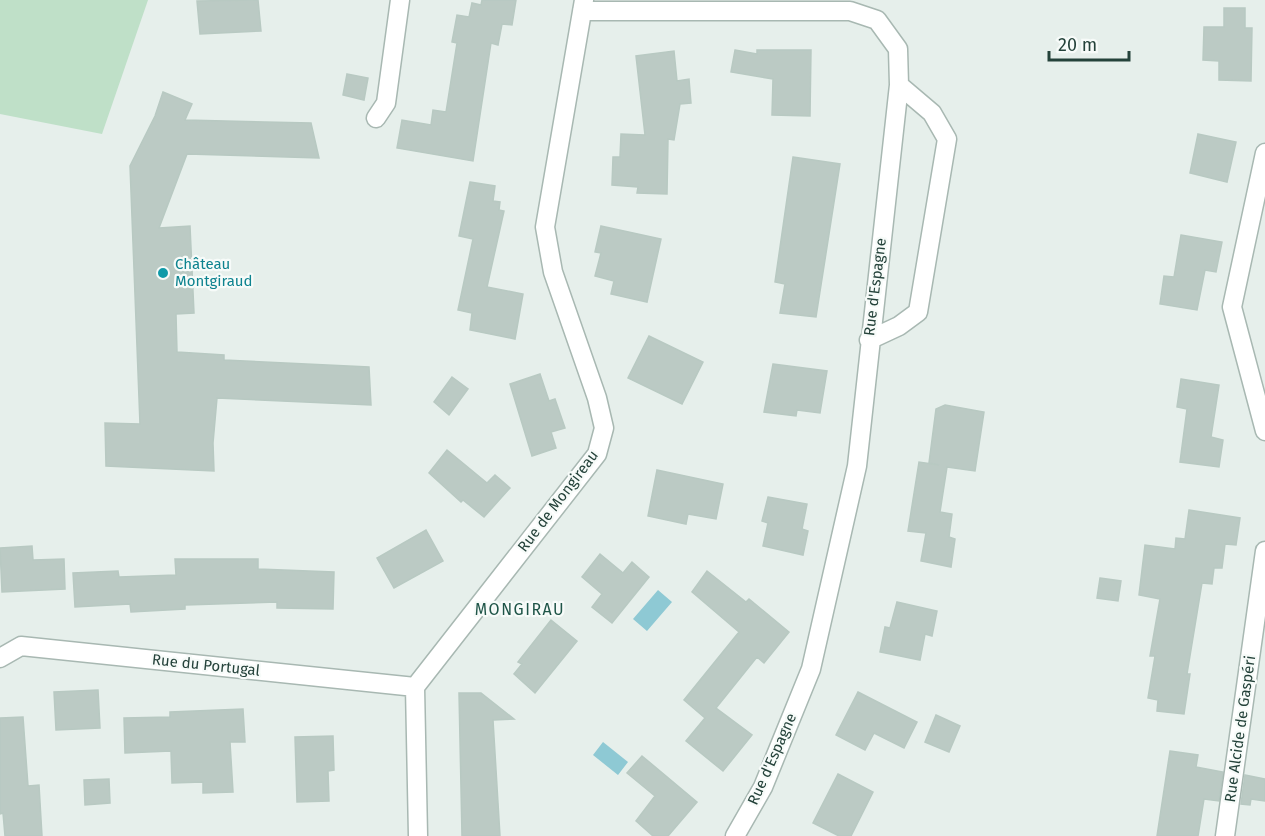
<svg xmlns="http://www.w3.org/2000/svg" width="1265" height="836" font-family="'Fira Sans',sans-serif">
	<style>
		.green { fill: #bfe0c8 }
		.water { fill: #8ec9d4 }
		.building { fill: #bbcac4; stroke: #b8c9c2; stroke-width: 1.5 }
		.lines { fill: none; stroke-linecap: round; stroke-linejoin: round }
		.minor-casing { stroke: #a8b8b2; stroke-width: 21 }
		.minor { stroke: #fff; stroke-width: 18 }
		.culture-dot { fill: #0f9aa8; stroke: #f7fbf9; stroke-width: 2 }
		.labels { text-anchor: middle; stroke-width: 4.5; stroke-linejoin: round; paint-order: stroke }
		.culture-label { font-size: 15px; fill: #0d838f; stroke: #f7fbf9; text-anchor: start }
		.street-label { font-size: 15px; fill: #24423a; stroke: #f7fbf9 }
		.neighbourhood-label { font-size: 16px; letter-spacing: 1.5px; fill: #1f5548; stroke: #f7fbf9 }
	</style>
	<rect width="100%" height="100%" fill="#e6efeb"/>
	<!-- green -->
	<path class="green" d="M0 0H148L102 134 0 114Z"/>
	<!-- water -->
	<path class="water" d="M658 590 672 602 647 631 633 619Z
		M603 742 628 762 618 775 593 755Z"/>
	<!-- building -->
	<path class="building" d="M258 0 261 31 200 34 197 1Z
		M482 0H516L512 25 502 24 498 45 491 43 473 161 397 148 402 120 431 125 433 110 446 112 457 43 452 42 457 15 469 17 472 3 481 5Z
		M1224 8H1245V28H1252L1251 81 1219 80V61L1203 60 1204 27H1224Z
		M735 50 757 54V50H811L810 116 772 115 773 79 731 72Z
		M674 51 677 81 689 79 691 103 680 104 674 140 668 139 667 194 637 193 638 187 612 185 613 157H620L621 134 645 135 636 56Z
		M347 74 368 78 364 100 343 95Z
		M163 92 192 104 185 120 311 123 319 158 187 154 159 228 190 226 194 313 176 314 177 352 224 355V360L369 367 371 405 217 398 213 443 214 471 106 466 105 423 140 424 130 166 155 116Z
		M1198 134 1236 142 1227 182 1190 173Z
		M793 157 840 164 816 317 780 313 785 284 775 282Z
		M470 182 495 186 493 201 500 202 499 210 504 211 487 287 523 294 515 339 470 330 472 313 458 310 473 239 459 236Z
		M601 226 661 239 647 302 611 294 614 281 595 276 601 253 595 252Z
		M1181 235 1222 242 1216 272 1205 270 1197 310 1160 304 1164 276 1174 277Z
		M649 336 703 362 682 404 628 378Z
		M773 364 827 371 820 413 797 410 796 416 764 412Z
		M540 374 549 401 555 399 565 428 551 432 556 448 532 456 510 384Z
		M452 377 468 389 449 415 434 402Z
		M1181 379 1219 385 1211 437 1223 440 1219 467 1180 462 1187 409 1177 407Z
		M945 405 984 412 975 471 947 467 940 512 952 514 949 537 955 539 951 567 921 561 926 533 908 531 919 462 939 465 929 463 936 409Z
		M447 450 487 483 495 475 510 488 484 517 463 500 461 502 429 473Z
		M657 470 723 484 716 519 688 514 686 524 648 516Z
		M768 497 807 504 802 529 808 531 803 555 763 546 768 523 762 521Z
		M1189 510 1240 518 1236 545 1225 544 1222 568H1214L1212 584 1202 583 1187 674H1190L1184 714 1157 711 1158 700 1148 698 1155 656H1150L1160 599 1139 595 1145 545 1175 549 1176 538 1185 539Z
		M426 530 443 561 394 588 377 558Z
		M32 546 33 560 64 559 65 589 2 592 0 548Z
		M600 554 623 573 632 562 649 577 612 623 592 607 602 594 582 577Z
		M175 559H258V569L334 572 333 609 277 608V602L185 605V609L131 612 130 604 75 607 73 573 118 571 119 577 176 575Z
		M707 571 746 602 749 599 789 632 764 663 757 657 716 708 752 735 723 771 686 741 705 718 684 700 739 632 692 592Z
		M1100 578 1121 581 1118 601 1097 598Z
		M897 602 937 611 932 636 925 634 920 660 880 652 885 627 890 628Z
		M551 620 577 641 535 693 514 674 522 664 518 662Z
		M98 690 100 728 56 730 54 692Z
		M858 692 917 722 904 748 874 733 865 750 836 735Z
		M459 693H481L514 719 493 720 500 836H462Z
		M243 709 245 742H230L233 792 203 793V782L172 783 171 751 125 753 124 718 170 717V712Z
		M936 715 960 726 949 752 925 742Z
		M23 717 28 786 39 785 42 836H5L3 813 0 814V718Z
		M333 736 334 770 328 771 329 801 297 802 295 737Z
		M1170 751 1198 755 1196 767 1223 772 1219 801 1204 799 1198 836H1157Z
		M642 756 697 802 668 836H653L636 821 655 796 627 773Z
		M838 774 873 792 851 836H839L813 823Z
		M1245 775 1265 779V801L1251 799 1250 805 1241 804Z
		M109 779 110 803 85 805 84 780Z"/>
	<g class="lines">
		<!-- minor casing -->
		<g class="minor-casing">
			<path id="minor" d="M582 11H850L877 20 898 49 899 85 857 466 811 669 763 787 735 836
				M376 118 386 103 400 0
				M1265 153 1232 307 1265 431
				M869 340 899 326 918 312 947 139 932 113 899 85
				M0 658 21 646 415 687
				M418 836 415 687 597 454 604 428 597 398 553 272 545 227 584 0
				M1225 836 1265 551"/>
		</g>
		<!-- minor -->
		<use href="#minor" class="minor"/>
	</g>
	<!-- markers -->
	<circle class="culture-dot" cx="163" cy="273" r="6"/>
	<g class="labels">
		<!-- culture labels -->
		<g class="culture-label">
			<text x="175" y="269">Château<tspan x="175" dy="17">Montgiraud</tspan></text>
		</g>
		<!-- street labels -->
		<g class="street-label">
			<text transform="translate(875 287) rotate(-83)" y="5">Rue d'Espagne</text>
			<text transform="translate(558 501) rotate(-53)" y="5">Rue de Mongireau</text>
			<text transform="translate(206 665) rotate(6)" y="5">Rue du Portugal</text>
			<text transform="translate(1240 729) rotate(-82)" y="5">Rue Alcide de Gaspéri</text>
			<text transform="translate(772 759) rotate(-66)" y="5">Rue d'Espagne</text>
		</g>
		<!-- neighbourhood labels -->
		<g class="neighbourhood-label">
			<text x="520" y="615">MONGIRAU</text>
		</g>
	</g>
	<!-- scale -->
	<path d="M1049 51v9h80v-9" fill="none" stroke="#24423a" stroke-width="3"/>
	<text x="1058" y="51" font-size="18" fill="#24423a" stroke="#f7fbf9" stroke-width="4.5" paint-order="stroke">20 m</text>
</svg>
